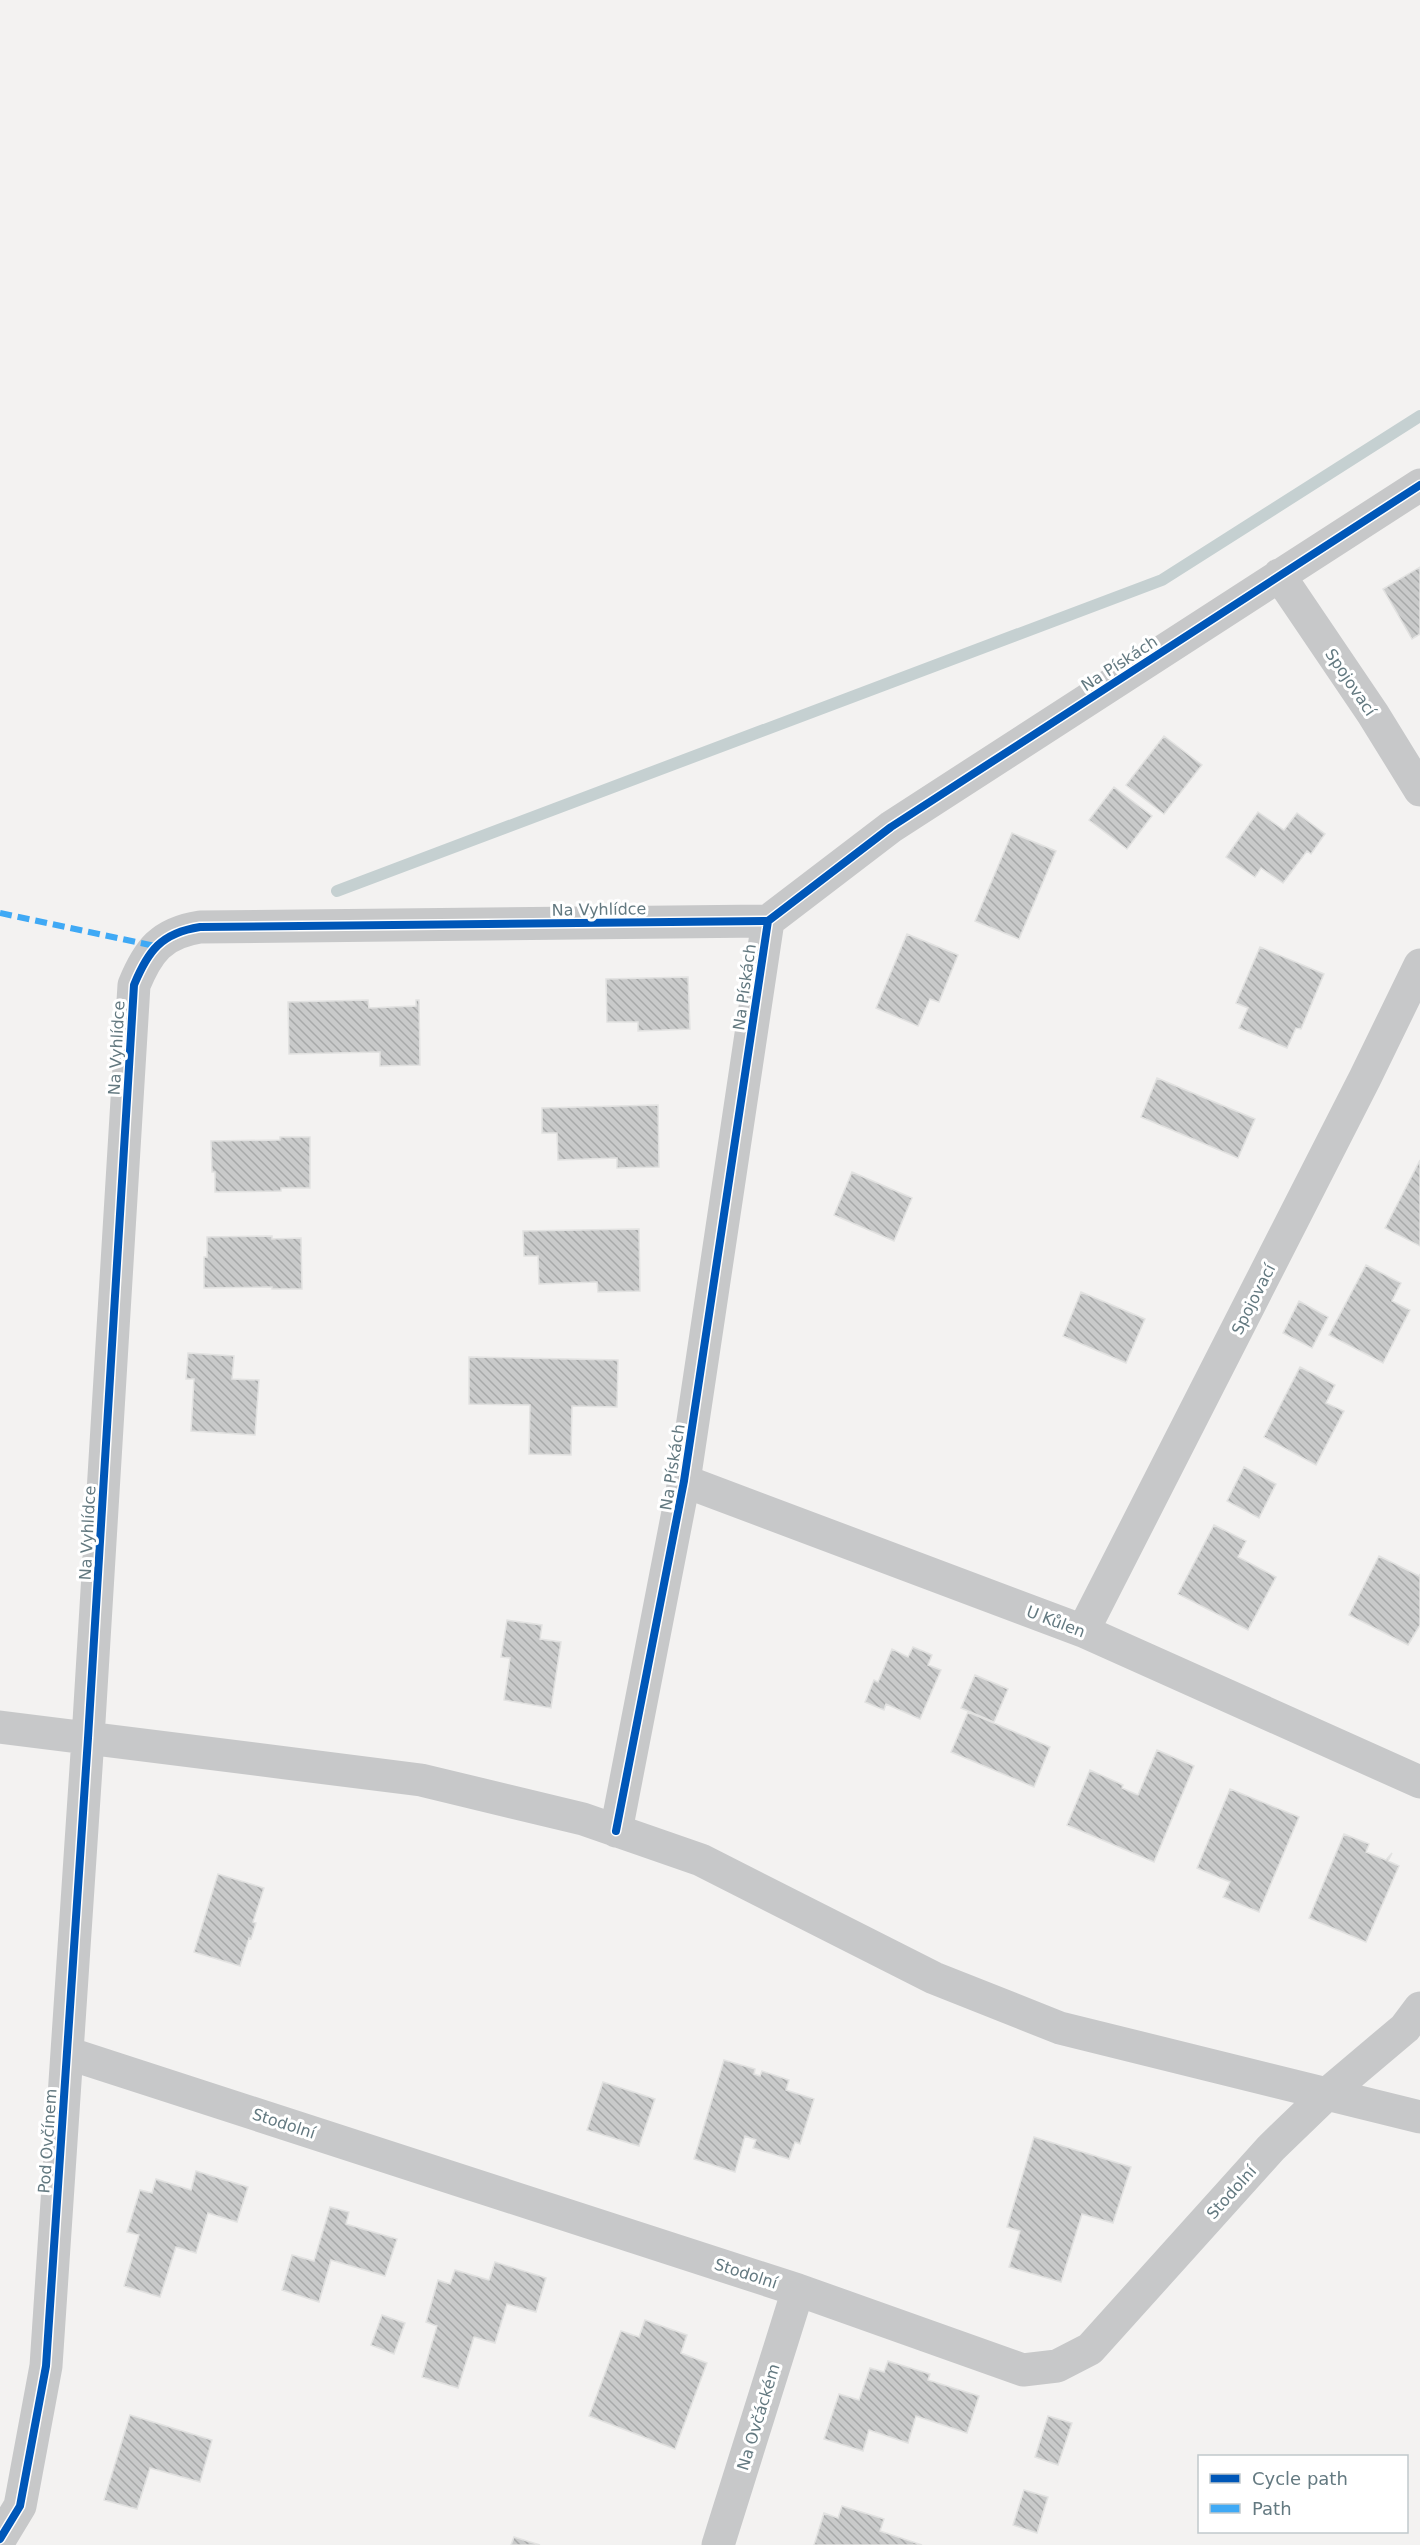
<svg xmlns="http://www.w3.org/2000/svg" width="1420" height="2545" font-family="'DejaVu Sans',sans-serif">
	<style>
		.lines { fill: none; stroke-linecap: round; stroke-linejoin: round }
		.stream { stroke: #c5d0d1; stroke-width: 12 }
		.building { fill: url(#building-back-hatch); stroke: #e2e2e1; stroke-width: 1.5 }
		.minor { stroke: #c7c8c9; stroke-width: 33 }
		.quiet { stroke: #3fa9f5; stroke-width: 6; stroke-dasharray: 12 6; stroke-linecap: butt }
		.cycleway-casing { stroke: #fff; stroke-width: 11 }
		.cycleway { stroke: #0057b8; stroke-width: 8 }
		.labels { text-anchor: middle; stroke-width: 6; stroke-linejoin: round; paint-order: stroke }
		.street-label { font-size: 16px; fill: #637980; stroke: #fff }
	</style>
	<defs>
		<pattern id="building-back-hatch" width="6" height="6" patternUnits="userSpaceOnUse" patternTransform="scale(1.5)"><rect width="6" height="6" fill="#c9caca"/><path d="M-1 5l2 2M0 0l6 6M5-1l2 2" fill="none" stroke="#a7a9a9"/></pattern>
	</defs>
	<rect width="100%" height="100%" fill="#f3f2f1"/>
	<g class="lines">
		<!-- stream -->
		<path class="stream" d="M337 891 1162 580 1420 416"/>
	</g>
	<!-- building -->
	<path class="building" d="M1420 567V634L1412 639 1383 589Z
		M1164 736 1202 765 1164 814 1126 785Z
		M1114 787 1152 816 1127 849 1089 820Z
		M1258 812 1284 830 1297 813 1325 834 1311 854 1307 851 1283 883 1261 868 1255 877 1226 857Z
		M1012 833 1056 851 1019 939 975 921Z
		M907 934 958 955 939 1002 930 999 918 1026 876 1008Z
		M1260 947 1324 974 1301 1029 1296 1028 1287 1048 1239 1028 1248 1008 1236 1003Z
		M688 977 690 1029 638 1031V1022H607L606 979Z
		M368 1000 369 1008 416 1006V1000H419L420 1065 380 1066V1052L289 1054 288 1002Z
		M1157 1078 1255 1119 1238 1158 1141 1117Z
		M658 1105 659 1167 617 1168V1158L558 1160 557 1133H542V1108Z
		M280 1137H310V1188H281V1191L215 1192V1172H212L211 1141 280 1140Z
		M1420 1160V1246L1385 1228Z
		M852 1172 912 1198 894 1241 834 1215Z
		M639 1229 640 1291 598 1292 597 1282 539 1284 538 1256H524L523 1231Z
		M272 1236V1239L301 1238 302 1289H272V1287L204 1288V1257H207V1237Z
		M1366 1265 1401 1283 1392 1301 1410 1310 1383 1363 1329 1335Z
		M1081 1292 1145 1319 1126 1363 1063 1336Z
		M1299 1301 1328 1317 1312 1348 1283 1333Z
		M188 1353 234 1356 232 1379 259 1380 255 1435 191 1431 194 1379H186Z
		M469 1357 618 1360 617 1407 572 1406 571 1455 529 1454 530 1405 469 1404Z
		M1300 1367 1335 1385 1326 1403 1344 1411 1316 1465 1264 1437Z
		M1244 1467 1276 1484 1259 1518 1227 1501Z
		M1214 1525 1246 1541 1238 1557 1276 1577 1248 1630 1178 1594Z
		M1379 1556 1419 1576 1420 1574V1625L1408 1645 1349 1615Z
		M507 1620 542 1625 540 1639 561 1642 551 1708 504 1700 510 1658 501 1657Z
		M913 1647 932 1655 928 1665 941 1670 920 1719 886 1704 884 1710 865 1702 874 1680 878 1682 892 1649 908 1657Z
		M975 1675 1008 1689 994 1722 961 1708Z
		M968 1712 1050 1747 1034 1787 951 1752Z
		M1157 1750 1194 1766 1154 1862 1067 1825 1090 1770 1123 1785 1122 1788 1138 1795Z
		M1230 1789 1299 1817 1259 1912 1223 1897 1230 1882 1197 1868Z
		M1344 1834 1369 1844 1366 1852 1386 1860 1392 1853 1388 1861 1399 1866 1366 1942 1309 1918Z
		M218 1874 264 1888 253 1922 256 1923 251 1939 249 1938 240 1966 194 1952Z
		M724 2060 755 2069 754 2074 760 2076 762 2071 789 2080 786 2090 814 2099 800 2144 795 2142 789 2159 753 2148 756 2140 745 2136 735 2172 694 2159Z
		M603 2082 655 2099 639 2146 587 2130Z
		M1034 2137 1131 2167 1113 2223 1082 2214 1061 2282 1009 2267 1020 2231 1007 2227Z
		M196 2171 248 2187 237 2222 208 2213 196 2253 176 2247 160 2297 124 2286 139 2235 127 2232 140 2190 152 2193 156 2179 191 2190Z
		M330 2207 349 2212 346 2224 397 2239 385 2276 331 2260 319 2302 282 2290 292 2255 314 2261Z
		M495 2262 546 2278 536 2312 507 2304 495 2343 474 2337 458 2388 422 2377 437 2326 426 2322 438 2280 450 2284 455 2270 489 2280Z
		M382 2315 405 2323 394 2354 371 2345Z
		M645 2320 687 2335 681 2353 707 2363 675 2449 589 2416 621 2331 639 2337Z
		M888 2361 930 2374 928 2380 979 2396 967 2433 916 2416 908 2443 869 2430 863 2451 824 2439 839 2394 859 2400 870 2368 884 2372Z
		M130 2415 212 2440 200 2482 150 2468 137 2509 104 2500Z
		M1048 2416 1072 2423 1058 2465 1035 2457Z
		M1024 2490 1048 2497 1037 2533 1013 2525Z
		M842 2506 884 2519 880 2531 922 2545H814L824 2513 838 2518Z
		M514 2537 540 2545H511Z"/>
	<g class="lines">
		<!-- minor -->
		<path class="minor" d="M1279 575 1373 714 1420 790
			M684 1481 1083 1631 1420 1782
			M1083 1631 1365 1078 1420 965
			M0 1727 421 1780 583 1819 701 1860 934 1978 1060 2028 1420 2117
			M616 1831 684 1481 768 921 891 827 1420 485
			M67 2053 798 2290 1023 2370 1057 2366 1090 2349 1271 2148 1328 2093 1405 2028 1420 2008
			M0 2539 20 2506 46 2366 88 1738 134 985C148 951 161 933 200 927L768 921
			M718 2545 798 2290"/>
		<!-- quiet -->
		<path class="quiet" d="M0 913 155 946"/>
		<!-- cycleway casing -->
		<g class="cycleway-casing">
			<path id="cycleway" d="M616 1831 684 1481 768 921 891 827 1420 485
				M0 2539 20 2506 46 2366 88 1738 134 985C148 951 161 933 200 927L768 921"/>
		</g>
		<!-- cycleway -->
		<use href="#cycleway" class="cycleway"/>
	</g>
	<g class="labels">
		<!-- street labels -->
		<g class="street-label">
			<text transform="translate(1119 663) rotate(-33)" y="6">Na Pískách</text>
			<text transform="translate(1351 682) rotate(56)" y="6">Spojovací</text>
			<text transform="translate(599 909) rotate(-1)" y="6">Na Vyhlídce</text>
			<text transform="translate(744 987) rotate(-82)" y="6">Na Pískách</text>
			<text transform="translate(116 1048) rotate(-87)" y="6">Na Vyhlídce</text>
			<text transform="translate(1253 1299) rotate(-63)" y="6">Spojovací</text>
			<text transform="translate(672 1467) rotate(-81)" y="6">Na Pískách</text>
			<text transform="translate(87 1533) rotate(-87)" y="6">Na Vyhlídce</text>
			<text transform="translate(1056 1621) rotate(21)" y="6">U Kůlen</text>
			<text transform="translate(284 2123) rotate(18)" y="6">Stodolní</text>
			<text transform="translate(47 2141) rotate(-86)" y="6">Pod Ovčínem</text>
			<text transform="translate(1231 2192) rotate(-48)" y="6">Stodolní</text>
			<text transform="translate(746 2273) rotate(18)" y="6">Stodolní</text>
			<text transform="translate(758 2417) rotate(-73)" y="6">Na Ovčáckém</text>
		</g>
	</g>
	<!-- legend -->
	<rect x="1198" y="2455" width="210" height="78" fill="#ffffff" stroke="#c1c9cc" stroke-width="1.5"/>
	<rect x="1210" y="2474" width="30" height="9" fill="#0057b8" stroke="#c1c9cc" stroke-width="1.5"/>
	<text x="1252" y="2485" font-size="18" fill="#637980">Cycle path</text>
	<rect x="1210" y="2504" width="30" height="9" fill="#3fa9f5" stroke="#c1c9cc" stroke-width="1.5"/>
	<text x="1252" y="2515" font-size="18" fill="#637980">Path</text>
</svg>
